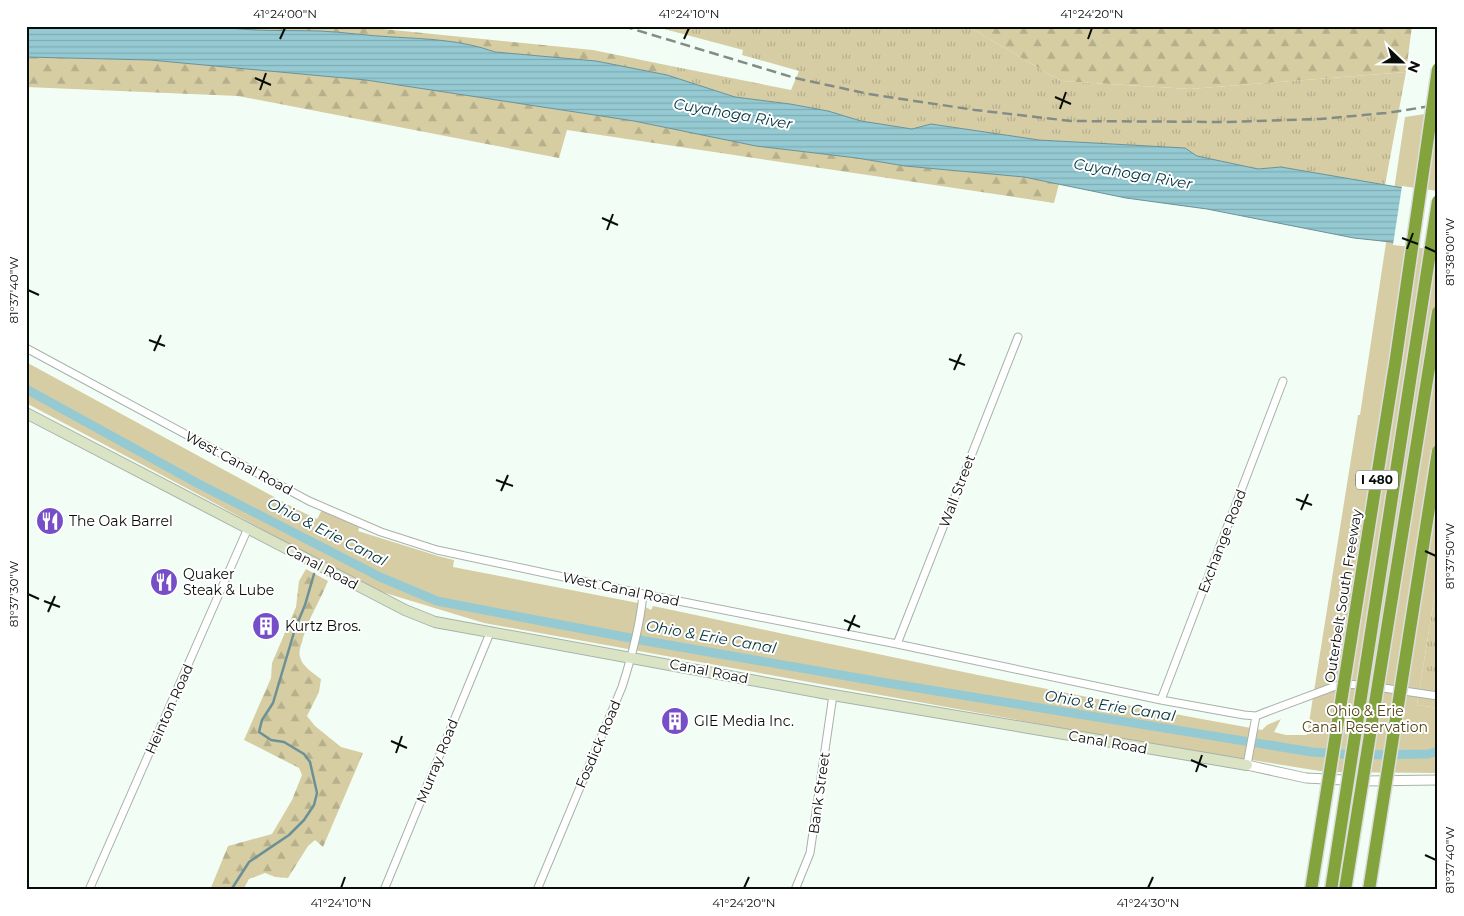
<svg xmlns="http://www.w3.org/2000/svg" width="1464" height="916" font-family="Montserrat,sans-serif">
	<style>
		.grass { fill: url(#grass-tufts) }
		.forest { fill: url(#forest-firs) }
		.green { fill: #d6cda4 }
		.water { fill: url(#water-rules); stroke: #6b9197 }
		.pier { fill: #f2fef5 }
		.lines { fill: none; stroke-linecap: round; stroke-linejoin: round }
		.stream { stroke: #6b9197; stroke-width: 2.5 }
		.canal { stroke: #95cad3; stroke-width: 9 }
		.minor-casing { stroke: #a7b2aa; stroke-width: 9 }
		.tertiary-casing { stroke: #a7b2aa; stroke-width: 11 }
		.secondary-casing { stroke: #a7b2aa; stroke-width: 12 }
		.minor { stroke: #fff; stroke-width: 7 }
		.tertiary { stroke: #fff; stroke-width: 9 }
		.secondary { stroke: #dae4c5; stroke-width: 10 }
		.rail { stroke: #848c86; stroke-width: 2.5; stroke-dasharray: 10 5; stroke-linecap: butt }
		.motorway-bridge-casing { stroke: #ddd; stroke-width: 15; stroke-linecap: butt }
		.motorway-bridge { stroke: #83a43d; stroke-width: 12 }
		.ticks { fill: none; stroke: #090d0a; stroke-width: 2 }
		.labels { text-anchor: middle; stroke-width: 4; stroke-linejoin: round; paint-order: stroke }
		.shield { fill: #fff; stroke: #535654; stroke-width: 1 }
		.shield-label { font-size: 12px; font-weight: bold; fill: #090d0a }
		.street-label { font-size: 14px; fill: #090d0a; stroke: #fff }
		.poi-label { font-size: 14px; fill: #090d0a; stroke: #fff; text-anchor: start }
		.park-label { font-size: 14px; fill: #504512; stroke: #fff }
		.water-label { font-size: 15px; font-style: italic; fill: #00343c; stroke: #fff }
		.neatline { fill: none; stroke: #090d0a; stroke-width: 2 }
		.ticks-label { font-size: 12px; text-anchor: middle; fill: #090d0a }
	</style>
	<defs>
		<pattern id="grass-tufts" width="24" height="20" patternUnits="userSpaceOnUse" patternTransform="scale(1.25)"><rect width="24" height="20" fill="#d6cda4"/><path d="M3 7l-1-3M5 7V3M7 7l1-3M15 17l-1-3M17 17v-4M19 17l1-3" fill="none" stroke="#b6af8c"/></pattern>
		<pattern id="forest-firs" width="22" height="20" patternUnits="userSpaceOnUse" patternTransform="scale(1.25)"><rect width="22" height="20" fill="#d6cda3"/><path d="M5 1l3.5 6h-7zM16 11l3.5 6h-7z" fill="#b6af8b"/></pattern>
		<pattern id="water-rules" width="6" height="5" patternUnits="userSpaceOnUse" patternTransform="scale(1.25)"><rect width="6" height="5" fill="#95cad3"/><path d="M0 2.5h6" fill="none" stroke="#7facb4"/></pattern>
	</defs>
	<rect width="100%" height="100%" fill="#f2fef5"/>
	<!-- grass -->
	<path class="grass" d="M653 26H967L1061 81 1190 89 1406 72 1385 185 1281 167 1258 169 1197 156 1185 148 1039 140 931 124 912 129 861 121 828 111 790 104 735 97 667 75 671 66 791 90 799 71 742 55 743 50Z
		M1438 574V708L1417 705Z"/>
	<!-- forest -->
	<path class="forest" d="M217 26H353L593 50 671 66 667 75 596 61 495 52C462 40 428 39 393 37 369 36 344 32 320 31 285 30 251 32 217 26Z
		M967 26H1412L1406 72 1190 89 1061 81Z
		M26 57 150 60 366 80 634 121 756 146 857 158 905 166 1024 177 1059 184 1054 203 567 130 559 158 238 96 26 87Z
		M306 569 328 581C320 601 309 617 303 638 302 644 298 650 300 657 302 666 313 673 321 679L319 692 307 716 315 726 341 747 363 753 323 847 315 840 308 846 288 878 275 877 265 873 249 879 243 890H210L228 846 272 834 292 800 302 775 299 768 244 740 271 678 272 663 296 607 299 581Z"/>
	<!-- green -->
	<path class="green" d="M1438 112V574L1417 705 1438 708V773L1326 772 1139 742 484 623 372 589 207 499 26 403V362L298 510 317 519 323 508 360 526 358 531 438 556 454 560 453 567 638 603 651 610 653 606C855 649 1058 694 1262 730L1267 725 1281 719 1274 732 1286 735H1307L1358 415H1360L1405 117Z"/>
	<!-- water -->
	<path class="water" d="M26 26H216C251 32 285 30 320 31 344 32 369 36 393 37 428 39 462 40 495 52L596 61 667 75 735 97 790 104 828 111 861 121 912 129 931 124 1039 140 1185 148 1197 156 1258 169 1281 167 1438 194 1428 246 1354 238 1207 209 1126 198 1024 177 905 166 857 158 756 146 634 121 366 80 150 60 26 57Z"/>
	<!-- pier -->
	<path class="pier" d="M1402 186 1438 191V250L1393 245Z"/>
	<g class="lines">
		<!-- stream -->
		<path class="stream" d="M231 890 249 862 289 835 304 820 314 805 317 793 310 762 304 754 284 742 271 740 259 732 262 720 273 703 295 629 305 605 314 574"/>
		<!-- canal -->
		<path class="canal" d="M26 389 197 483 349 561 380 577 437 601 646 641 887 683 1312 752 1353 755 1428 754 1438 751"/>
		<!-- minor casing -->
		<g class="minor-casing">
			<path id="minor" d="M26 348 309 501 381 532 437 550 643 594 897 644 1161 700 1244 715 1256 716 1266 712 1341 684 1363 685 1438 696
				M897 644 1018 337
				M1161 700 1283 381
				M1247 765 1256 716
				M89 890 248 528
				M384 890 490 633
				M537 890 622 687C632 656 640 626 643 594
				M795 890 810 853 833 695"/>
		</g>
		<!-- tertiary casing -->
		<g class="tertiary-casing">
			<path id="tertiary" d="M1247 765 1306 778 1363 781 1438 780"/>
		</g>
		<!-- secondary casing -->
		<g class="secondary-casing">
			<path id="secondary" d="M26 413 405 610 435 622 833 695 1247 765"/>
		</g>
		<!-- minor -->
		<use href="#minor" class="minor"/>
		<!-- tertiary -->
		<use href="#tertiary" class="tertiary"/>
		<!-- secondary -->
		<use href="#secondary" class="secondary"/>
		<!-- rail -->
		<path class="rail" d="M623 26 795 78 869 94 975 110 1071 121 1226 122 1320 119 1386 113 1438 105"/>
		<!-- motorway-bridge casing -->
		<g class="motorway-bridge-casing">
			<path id="motorway-bridge" d="M1311 890 1396 358 1438 69
				M1331 890 1438 201
				M1345 890 1438 312
				M1369 890 1438 451"/>
		</g>
		<!-- motorway-bridge -->
		<use href="#motorway-bridge" class="motorway-bridge"/>
	</g>
	<!-- ticks -->
	<path class="ticks" d="M280 39 285 28M684 39 689 28M1088 39 1092 28M255 78 271 85M260 90 266 73M1055 97 1071 104M1060 109 1066 92M602 218 618 225M607 230 613 214M1402 238 1418 244M1425 247 1436 252M1407 249 1413 233M28 290 39 295M149 340 165 346M154 351 161 335M949 359 965 365M954 370 961 354M496 480 513 486M501 491 508 475M1296 499 1312 505M1301 510 1308 494M1425 551 1436 556M28 594 39 599M44 601 60 607M48 612 55 596M844 620 860 627M848 631 855 615M391 741 407 748M396 753 402 736M1191 760 1207 767M1196 772 1202 755M1425 855 1436 860M341 888 345 877M744 888 749 877M1148 888 1153 877"/>
	<!-- icons -->
	<defs>
		<g id="restaurant-disc" transform="scale(1.4375)"><circle r="9.5" fill="#764ec7" stroke="#fff"/><path d="M-5-6h1v4h1v-4h1v4h1v-4h1v5L-1.5 .5V6h-2V.5L-5-1ZM5-6V6H3V1.5H1.5Q1.5-4 5-6Z" fill="#fff"/></g>
		<g id="building-disc" transform="scale(1.4375)"><circle r="9.5" fill="#764ec7" stroke="#fff"/><path d="M-4-6H4V6H1V3H-1V6H-4ZM-2.5-4.3h1.7v1.8h-1.7ZM.8-4.3h1.7v1.8H.8ZM-2.5-1h1.7V.8h-1.7ZM.8-1h1.7V.8H.8Z" fill="#fff"/></g>
	</defs>
	<g fill-rule="evenodd">
		<use href="#restaurant-disc" x="50" y="521"/>
		<use href="#restaurant-disc" x="164" y="582"/>
		<use href="#building-disc" x="266" y="626"/>
		<use href="#building-disc" x="675" y="721"/>
	</g>
	<g class="labels">
		<!-- shield labels -->
		<rect class="shield" x="1356" y="470.5" width="42" height="19" rx="4"/>
		<g class="shield-label">
			<text x="1377" y="484">I 480</text>
		</g>
		<!-- street labels -->
		<g class="street-label">
			<text transform="translate(239 463) rotate(28)" y="5">West Canal Road</text>
			<text transform="translate(957 491) rotate(-69)" y="5">Wall Street</text>
			<text transform="translate(1222 541) rotate(-69)" y="5">Exchange Road</text>
			<text transform="translate(322 567) rotate(28)" y="5">Canal Road</text>
			<text transform="translate(621 589) rotate(12)" y="5">West Canal Road</text>
			<text transform="translate(1343 596) rotate(-81)" y="5">Outerbelt South Freeway</text>
			<text transform="translate(709 671) rotate(11)" y="5">Canal Road</text>
			<text transform="translate(169 709) rotate(-66)" y="5">Heinton Road</text>
			<text transform="translate(1108 742) rotate(10)" y="5">Canal Road</text>
			<text transform="translate(598 744) rotate(-67)" y="5">Fosdick Road</text>
			<text transform="translate(437 761) rotate(-68)" y="5">Murray Road</text>
			<text transform="translate(819 793) rotate(-82)" y="5">Bank Street</text>
		</g>
		<!-- poi labels -->
		<g class="poi-label">
			<text x="69" y="526">The Oak Barrel</text>
			<text x="183" y="579">Quaker<tspan x="183" dy="16">Steak &amp; Lube</tspan></text>
			<text x="285" y="631">Kurtz Bros.</text>
			<text x="694" y="726">GIE Media Inc.</text>
		</g>
		<!-- park labels -->
		<g class="park-label">
			<text x="1365" y="716">Ohio &amp; Erie<tspan x="1365" dy="16">Canal Reservation</tspan></text>
		</g>
		<!-- water labels -->
		<g class="water-label">
			<text transform="translate(733 114) rotate(10)" y="5">Cuyahoga River</text>
			<text transform="translate(1133 174) rotate(10)" y="5">Cuyahoga River</text>
			<text transform="translate(327 532) rotate(27)" y="5">Ohio &amp; Erie Canal</text>
			<text transform="translate(711 637) rotate(10)" y="5">Ohio &amp; Erie Canal</text>
			<text transform="translate(1110 706) rotate(9)" y="5">Ohio &amp; Erie Canal</text>
		</g>
	</g>
	<!-- border -->
	<rect width="1464" height="916" fill="none" stroke="#ffffff" stroke-width="55"/>
	<!-- north arrow -->
	<g transform="translate(1402 62) rotate(112)" stroke="#ffffff" stroke-width="4" paint-order="stroke">
	<path d="M0-4L9 19L0 12L-9 19Z" fill="#090d0a"/>
	<text y="-8" font-size="14" font-weight="bold" text-anchor="middle" fill="#090d0a">N</text>
	</g>
	<rect x="28" y="28" width="1408" height="860" class="neatline"/>
	<g class="ticks-label">
		<text x="285" y="18">41°24'00"N</text>
		<text x="689" y="18">41°24'10"N</text>
		<text x="1092" y="18">41°24'20"N</text>
		<text transform="translate(1450 252) rotate(-90)" y="4">81°38'00"W</text>
		<text transform="translate(14 290) rotate(-90)" y="4">81°37'40"W</text>
		<text transform="translate(1450 556) rotate(-90)" y="4">81°37'50"W</text>
		<text transform="translate(14 594) rotate(-90)" y="4">81°37'30"W</text>
		<text transform="translate(1450 860) rotate(-90)" y="4">81°37'40"W</text>
		<text x="341" y="907">41°24'10"N</text>
		<text x="744" y="907">41°24'20"N</text>
		<text x="1148" y="907">41°24'30"N</text>
	</g>
</svg>
